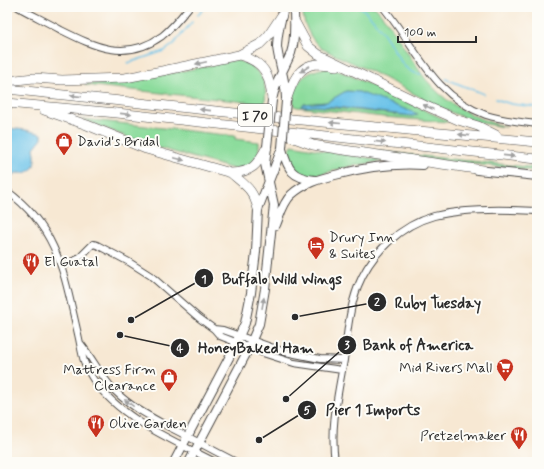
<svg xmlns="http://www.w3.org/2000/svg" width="544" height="469" font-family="Mynerve,sans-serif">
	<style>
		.green { fill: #8cdc9c; stroke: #5c8464; fill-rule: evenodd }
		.water { fill: #6cc3e9; stroke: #4c778a }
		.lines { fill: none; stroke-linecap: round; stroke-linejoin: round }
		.stream { stroke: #6cc3e9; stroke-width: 1.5 }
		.minor-casing { stroke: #4a4744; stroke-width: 8 }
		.major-casing { stroke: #4a4744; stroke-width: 10 }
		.highway-casing { stroke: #4a4744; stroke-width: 10 }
		.minor { stroke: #fff; stroke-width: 6 }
		.major { stroke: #fff; stroke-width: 8 }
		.highway { stroke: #fff; stroke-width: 9 }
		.major-bridge-casing { stroke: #4a4744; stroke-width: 10; stroke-linecap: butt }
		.major-bridge { stroke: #fff; stroke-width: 8 }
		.oneway { fill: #a0a0a0 }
		.labels { text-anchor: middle; stroke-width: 4; stroke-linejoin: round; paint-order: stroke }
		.shield { fill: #fdfcf7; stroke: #6a6a68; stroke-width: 1 }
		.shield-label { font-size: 13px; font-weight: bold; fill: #2b2b2b }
		.poi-label { font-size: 14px; fill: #2b2b2b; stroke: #fdfcf7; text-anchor: start }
		.leader { fill: none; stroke: #2b2b2b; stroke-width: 1.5 }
		.callout-dot { fill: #2b2b2b; stroke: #fdfcf7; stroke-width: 1.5 }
		.mark-label { font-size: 12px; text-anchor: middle; font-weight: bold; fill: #fff }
		.callout-label { font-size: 15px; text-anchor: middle; font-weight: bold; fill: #2b2b2b; stroke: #fdfcf7; stroke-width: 4; stroke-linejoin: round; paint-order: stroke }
	</style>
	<rect width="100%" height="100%" fill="#fdfcf7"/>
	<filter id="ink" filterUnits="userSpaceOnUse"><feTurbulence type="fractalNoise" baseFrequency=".025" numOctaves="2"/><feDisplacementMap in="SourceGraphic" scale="8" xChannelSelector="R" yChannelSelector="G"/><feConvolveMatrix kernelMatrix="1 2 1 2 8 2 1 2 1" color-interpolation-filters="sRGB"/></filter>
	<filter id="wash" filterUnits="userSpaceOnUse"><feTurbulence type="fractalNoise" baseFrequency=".012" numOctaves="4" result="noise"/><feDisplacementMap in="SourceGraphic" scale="16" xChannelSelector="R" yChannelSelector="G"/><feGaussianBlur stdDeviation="0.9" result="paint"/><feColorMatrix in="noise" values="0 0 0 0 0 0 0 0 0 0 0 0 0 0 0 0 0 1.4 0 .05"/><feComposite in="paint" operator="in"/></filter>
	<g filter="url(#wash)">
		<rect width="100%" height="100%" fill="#f7e8d3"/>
		<!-- green -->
		<path class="green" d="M302 7H375C391 24 402 45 415 64 420 71 424 78 430 84 450 107 477 119 506 127 460 123 422 97 382 77 362 66 341 59 321 48 309 38 303 23 302 7Z
			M234 60C249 62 263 72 265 88 266 93 265 99 265 104L85 85V84C135 82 184 71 234 60Z
			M328 68 336 70 347 74 448 121V122L384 117 297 107 294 106C294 102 293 98 294 95 296 77 313 69 328 68ZM346 91 359 92 417 115 412 116 315 106 302 107 303 104 327 102Z
			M82 119 235 136V139L259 142V155L247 167 234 169 142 143Z
			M292 145 348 155 383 160V161L351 166 313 176 300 174 292 166 288 154Z
			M365 150 537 168V171L420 158Z"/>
		<!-- water -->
		<path class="water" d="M346 91 359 92 418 114 417 115 412 116 336 107 315 106 301 107 303 104 327 102Z
			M7 128 26 130 42 134V138L34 148C37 163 35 175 16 173L14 175H13V171L7 168Z"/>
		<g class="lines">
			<!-- stream -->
			<path class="stream" d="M360 7C372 15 385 35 393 48 400 60 405 73 421 74
				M198 15 206 7
				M128 63 164 51 173 45 192 22
				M7 67H10
				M446 79 484 94
				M496 99 511 104 537 107"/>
		</g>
	</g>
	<g filter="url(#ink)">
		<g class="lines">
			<!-- minor casing -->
			<g class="minor-casing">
				<path id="minor" d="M18 7C32 15 47 22 61 30 95 47 126 62 162 36 172 28 181 17 189 7
					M383 7C416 47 433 96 486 115 502 120 520 122 537 124
					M7 191C59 229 64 275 78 334 82 351 82 364 93 379 120 419 173 440 215 462
					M61 266 78 259 93 244 97 245 129 262 151 276 199 318 214 329 220 336 266 354 294 363 342 370
					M214 329 223 330 285 352 320 359 344 360
					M81 344C93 359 101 377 115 391 131 407 151 417 171 428 193 439 214 451 236 462
					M335 462C330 427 338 394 344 360 347 335 349 309 358 286 371 253 401 225 434 216 466 208 505 209 537 211"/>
			</g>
			<!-- major casing -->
			<g class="major-casing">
				<path id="major" d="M284 7C281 20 277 33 277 47 279 64 286 81 286 99
					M273 96C276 80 285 68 291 53 296 38 294 22 294 7
					M282 149C288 170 292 178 315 180
					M477 170 537 176
					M276 225C280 215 283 203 291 195 304 183 319 179 335 175 365 167 393 163 423 165
					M174 462 232 352 245 323 251 293 256 252 258 209 282 148
					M189 462 245 356 259 324 265 289 274 205 265 164 267 147"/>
			</g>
			<!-- highway casing -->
			<g class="highway-casing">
				<path id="highway" d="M295 22 308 46 318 54 424 105 458 120 478 126 496 135
					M239 55C265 62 270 75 272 100
					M7 81 34 78 62 80 125 78 162 71 239 55 260 44 268 36 282 15
					M7 89 291 119 537 142
					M286 101C291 86 297 65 317 64 323 64 330 65 336 66
					M7 103 117 113 537 159
					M44 110 87 125 146 149 231 173C253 172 257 165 267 147
					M286 135 313 145 337 149 483 170
					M231 173C246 186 253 189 258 209"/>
			</g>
			<!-- minor -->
			<use href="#minor" class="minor"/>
			<!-- major -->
			<use href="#major" class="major"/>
			<!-- highway -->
			<use href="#highway" class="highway"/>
			<!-- major-bridge casing -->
			<g class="major-bridge-casing">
				<path id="major-bridge" d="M267 147 272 100
					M282 148 286 101"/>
			</g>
			<!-- major-bridge -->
			<use href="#major-bridge" class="major-bridge"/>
		</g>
		<!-- one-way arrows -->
		<defs><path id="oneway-solid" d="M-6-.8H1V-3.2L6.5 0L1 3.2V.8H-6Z"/></defs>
		<g class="oneway">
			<use href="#oneway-solid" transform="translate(201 63) rotate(168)"/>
			<use href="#oneway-solid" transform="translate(305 69) rotate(147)"/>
			<use href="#oneway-solid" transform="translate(76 96) rotate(-174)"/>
			<use href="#oneway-solid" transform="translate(428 107) rotate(-156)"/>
			<use href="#oneway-solid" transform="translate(205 110) rotate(-174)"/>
			<use href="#oneway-solid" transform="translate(126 114) rotate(6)"/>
			<use href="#oneway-solid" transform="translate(335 123) rotate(-175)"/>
			<use href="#oneway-solid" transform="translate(464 135) rotate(-174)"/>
			<use href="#oneway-solid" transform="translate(380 142) rotate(6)"/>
			<use href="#oneway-solid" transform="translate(509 156) rotate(6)"/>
			<use href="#oneway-solid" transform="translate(179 159) rotate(15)"/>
			<use href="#oneway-solid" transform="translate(263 303) rotate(-80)"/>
			<use href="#oneway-solid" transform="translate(129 403) rotate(-142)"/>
		</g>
	</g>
	<!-- icons -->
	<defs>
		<g id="shop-pin" transform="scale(0.9)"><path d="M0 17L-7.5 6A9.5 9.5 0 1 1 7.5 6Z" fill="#c8321e" stroke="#fdfcf7"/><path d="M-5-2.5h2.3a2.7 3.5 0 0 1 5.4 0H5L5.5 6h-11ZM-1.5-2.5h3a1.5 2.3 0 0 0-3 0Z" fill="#fff"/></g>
		<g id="hotel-pin" transform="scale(0.9)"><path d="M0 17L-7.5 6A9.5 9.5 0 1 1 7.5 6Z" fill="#c8321e" stroke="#fdfcf7"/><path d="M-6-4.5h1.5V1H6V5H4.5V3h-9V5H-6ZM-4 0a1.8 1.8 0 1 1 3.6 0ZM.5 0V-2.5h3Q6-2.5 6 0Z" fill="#fff"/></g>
		<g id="restaurant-pin" transform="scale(0.9)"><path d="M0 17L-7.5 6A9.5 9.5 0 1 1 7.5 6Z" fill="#c8321e" stroke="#fdfcf7"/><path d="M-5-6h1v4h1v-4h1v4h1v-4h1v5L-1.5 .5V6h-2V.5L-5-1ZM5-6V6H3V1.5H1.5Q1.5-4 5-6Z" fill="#fff"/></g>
		<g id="supermarket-pin" transform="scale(0.9)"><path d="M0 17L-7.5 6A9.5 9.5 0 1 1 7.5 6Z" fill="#c8321e" stroke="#fdfcf7"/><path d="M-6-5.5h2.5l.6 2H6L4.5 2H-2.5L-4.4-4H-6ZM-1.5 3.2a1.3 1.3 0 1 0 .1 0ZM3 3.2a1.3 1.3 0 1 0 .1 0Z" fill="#fff"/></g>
	</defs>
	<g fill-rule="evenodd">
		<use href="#shop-pin" x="64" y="141"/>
		<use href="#hotel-pin" x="316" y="245"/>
		<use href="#restaurant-pin" x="31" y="261"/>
		<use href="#supermarket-pin" x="505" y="367"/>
		<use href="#shop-pin" x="169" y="377"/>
		<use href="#restaurant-pin" x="96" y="423"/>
		<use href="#restaurant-pin" x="519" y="435"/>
	</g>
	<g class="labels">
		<!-- shield labels -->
		<rect class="shield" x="238" y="104" width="34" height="22" rx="3"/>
		<g class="shield-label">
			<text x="255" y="120">I 70</text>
		</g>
		<!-- poi labels -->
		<g class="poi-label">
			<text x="77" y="146">David's Bridal</text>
			<text x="329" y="242">Drury Inn<tspan x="329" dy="16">&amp; Suites</tspan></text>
			<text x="44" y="266">El Guatal</text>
			<text x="492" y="372" text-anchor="end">Mid Rivers Mall</text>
			<text x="156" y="374" text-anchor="end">Mattress Firm<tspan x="156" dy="16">Clearance</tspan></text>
			<text x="109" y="428">Olive Garden</text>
			<text x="506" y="440" text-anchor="end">Pretzelmaker</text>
		</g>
	</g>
	<!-- callouts -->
	<path class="leader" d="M131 320L204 278M295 317L377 302M286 399L347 345M120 335L180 348M259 440L307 410"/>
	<g class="callout-dot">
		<circle cx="131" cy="320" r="4"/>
		<circle cx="295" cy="317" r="4"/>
		<circle cx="286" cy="399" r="4"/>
		<circle cx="120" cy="335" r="4"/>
		<circle cx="259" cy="440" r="4"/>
		<circle cx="204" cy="278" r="10"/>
		<circle cx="377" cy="302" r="10"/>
		<circle cx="347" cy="345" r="10"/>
		<circle cx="180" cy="348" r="10"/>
		<circle cx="307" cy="410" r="10"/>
	</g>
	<g class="mark-label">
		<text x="204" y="283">1</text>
		<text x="377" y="306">2</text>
		<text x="347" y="349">3</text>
		<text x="180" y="352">4</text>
		<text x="307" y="414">5</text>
	</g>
	<g class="callout-label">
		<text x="282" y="284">Buffalo Wild Wings</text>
		<text x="438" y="308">Ruby Tuesday</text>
		<text x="418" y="350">Bank of America</text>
		<text x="256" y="353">HoneyBaked Ham</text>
		<text x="373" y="415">Pier 1 Imports</text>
	</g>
	<!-- margin -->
	<rect width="544" height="469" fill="none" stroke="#fdfcf7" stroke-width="24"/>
	<!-- scale -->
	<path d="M398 36v6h78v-6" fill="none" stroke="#2b2b2b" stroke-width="2"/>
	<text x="404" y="36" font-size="12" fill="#2b2b2b" stroke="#fdfcf7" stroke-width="3" paint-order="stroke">100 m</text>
</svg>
